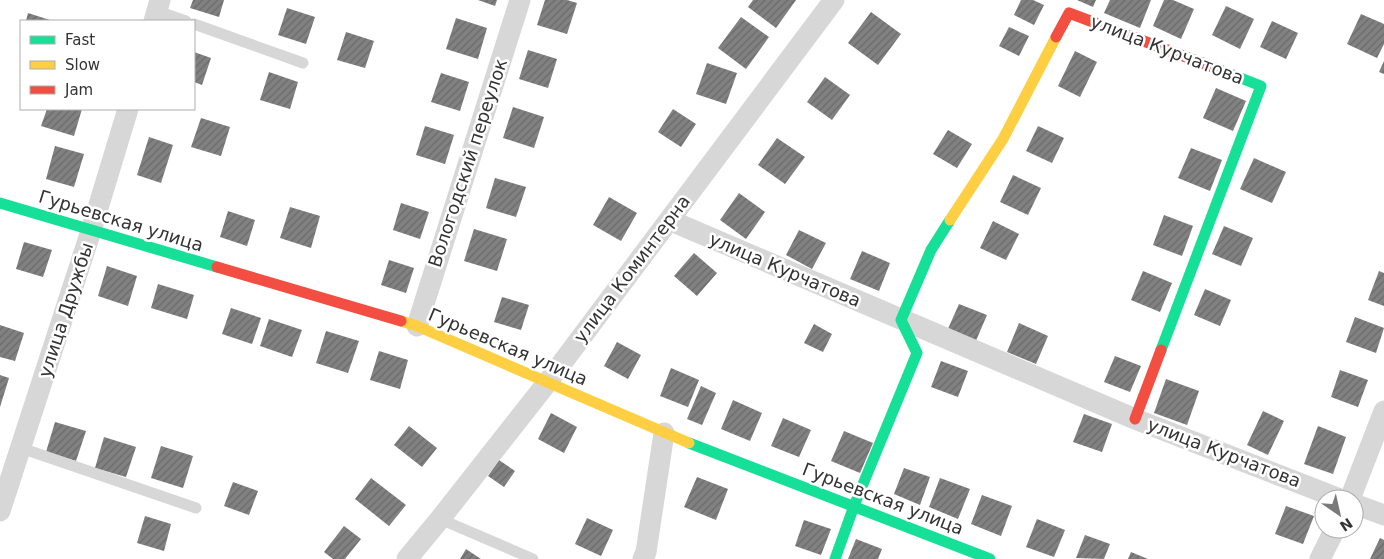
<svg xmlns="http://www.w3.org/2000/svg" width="1384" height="559" font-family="'DejaVu Sans',sans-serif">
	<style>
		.building { fill: url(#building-hatch) }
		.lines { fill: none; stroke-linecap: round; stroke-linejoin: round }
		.lane { stroke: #d7d7d7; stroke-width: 11 }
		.street { stroke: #d7d7d7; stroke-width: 21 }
		.fast { stroke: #16e098; stroke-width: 11 }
		.slow { stroke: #ffcf43; stroke-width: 11 }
		.jam { stroke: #f24e42; stroke-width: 11 }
		.labels { text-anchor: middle; stroke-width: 5; stroke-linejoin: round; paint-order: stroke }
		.street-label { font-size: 18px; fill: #333; stroke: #fff }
	</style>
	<defs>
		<pattern id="building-hatch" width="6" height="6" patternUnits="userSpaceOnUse" patternTransform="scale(1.25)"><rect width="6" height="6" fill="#818181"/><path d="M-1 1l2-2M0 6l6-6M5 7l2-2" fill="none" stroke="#6a6a6a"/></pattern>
	</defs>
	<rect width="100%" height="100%" fill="#fff"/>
	<!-- building -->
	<path class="building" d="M193 0H224L219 17 190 8Z
		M478 0H497L495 6Z
		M545 0H567L577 3 567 34 537 25Z
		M753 0H796L776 28 748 7Z
		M1021 0H1033L1044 5 1034 25 1014 15Z
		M1077 0H1096L1093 7Z
		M1110 0H1151L1140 28 1104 13Z
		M1164 0H1173L1194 9 1181 39 1153 26Z
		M1226 6 1254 19 1240 49 1212 35Z
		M287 8 315 17 306 44 278 35Z
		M871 12 901 34 878 65 848 43Z
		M28 13 53 21H26Z
		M1361 14 1384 24V44L1377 58 1347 44Z
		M741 17 769 37 746 69 718 48Z
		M456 18 487 28 478 59 446 49Z
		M1272 21 1298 33 1286 59 1260 47Z
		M1009 27 1029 36 1019 56 999 46Z
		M346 32 374 41 365 68 337 60Z
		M528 50 557 59 548 88 519 79Z
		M1075 51 1097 62 1080 97 1058 86Z
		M194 52 211 58 202 85 194 82Z
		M1384 61V74L1379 72Z
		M707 63 737 73 726 104 696 94Z
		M269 72 298 82 290 109 260 100Z
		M441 73 469 82 460 111 431 102Z
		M825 77 850 95 832 120 807 102Z
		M1216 88 1246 101 1233 131 1203 118Z
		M513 107 544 117 534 148 503 138Z
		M47 109H82L74 136 41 126Z
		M673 109 696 124 681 147 658 132Z
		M201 118 230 127 221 156 191 147Z
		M425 126 454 135 445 164 416 155Z
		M1038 126 1064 138 1052 163 1026 151Z
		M948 130 972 144 957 168 933 154Z
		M149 137 173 145 161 183 137 175Z
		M777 138 805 157 785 184 758 165Z
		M55 146 84 154 74 187 46 179Z
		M1191 148 1222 160 1210 191 1178 178Z
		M1254 158 1286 172 1272 203 1240 189Z
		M1013 175 1041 188 1028 215 1000 202Z
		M495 178 526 187 516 217 486 208Z
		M739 193 765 212 746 239 720 220Z
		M609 197 637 213 621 241 593 225Z
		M401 203 429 212 420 239 393 230Z
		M290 207 320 216 311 248 280 238Z
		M228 211 255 220 247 246 220 237Z
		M1164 215 1193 226 1182 256 1153 245Z
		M993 221 1019 234 1006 260 980 248Z
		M1224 226 1253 238 1241 266 1212 254Z
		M474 229 507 239 497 271 464 261Z
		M799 230 826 243 812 269 786 255Z
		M24 242 52 250 43 277 16 269Z
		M862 251 890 263 879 291 850 279Z
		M694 253 717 273 697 296 674 276Z
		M389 260 414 268 406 293 381 285Z
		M107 266 137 276 128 306 98 296Z
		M1143 271 1172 283 1160 312 1131 300Z
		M1379 271 1384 273V306L1368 300Z
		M158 284 194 295 187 319 151 308Z
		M1205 289 1231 300 1220 326 1194 315Z
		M502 297 529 305 521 330 494 322Z
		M959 304 987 315 975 343 947 331Z
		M231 308 261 318 252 344 222 334Z
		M1355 317 1384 328 1376 353 1346 342Z
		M269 319 302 330 292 357 260 346Z
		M1019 323 1048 336 1036 364 1007 352Z
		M814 324 832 334 823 352 804 343Z
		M0 325 24 333 15 361 0 357Z
		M326 331 359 341 348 373 316 363Z
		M617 342 641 355 628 379 604 366Z
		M379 351 408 360 400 389 370 380Z
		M1115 356 1141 366 1130 392 1104 382Z
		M941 361 968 371 958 397 931 387Z
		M671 368 699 380 688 407 660 396Z
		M1340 370 1368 380 1358 407 1331 397Z
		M0 375 9 378 0 407Z
		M1166 379 1199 391 1187 425 1154 413Z
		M701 386 716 393 702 425 687 419Z
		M733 400 762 413 750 441 721 429Z
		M1263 411 1284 421 1268 455 1247 445Z
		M551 413 577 427 564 453 538 439Z
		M1084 414 1112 424 1102 452 1073 442Z
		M783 418 811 430 799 457 771 446Z
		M55 422 86 431 76 461 46 452Z
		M409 426 437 448 422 467 394 445Z
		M1318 426 1346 437 1333 474 1304 464Z
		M844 431 873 443 860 473 831 461Z
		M104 437 136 447 126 477 95 468Z
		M161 446 193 456 183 488 151 478Z
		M499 460 515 471 504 487 488 476Z
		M904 468 930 477 920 505 894 494Z
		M697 477 728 489 716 520 684 507Z
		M371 478 406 505 389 526 355 499Z
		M940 478 970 489 958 519 929 507Z
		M233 482 258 491 249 515 224 506Z
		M982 495 1012 506 1001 536 971 524Z
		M1286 506 1314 516 1303 544 1275 534Z
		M145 516 171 524 164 551 137 543Z
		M587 518 613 530 601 556 575 544Z
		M1037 519 1065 530 1054 557 1026 547Z
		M804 520 831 529 821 555 795 546Z
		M344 526 361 539 345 559H333L324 552Z
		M1085 535 1110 544 1104 559 1076 558Z
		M1380 538 1384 540V559H1370Z
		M856 539 882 549 878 559H848Z
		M466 549 481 559H460Z
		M1131 552 1148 559H1128Z"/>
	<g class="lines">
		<!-- lane -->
		<path class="lane" d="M157 11 186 21
			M194 24 303 63
			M21 448 196 508
			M440 519 533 559"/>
		<!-- street -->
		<path class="street" d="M154 21 160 0
			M669 220 1135 419 1340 499
			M417 326 520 0
			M1350 499 1384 411
			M1354 504 1384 515
			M0 511 91 231 128 109
			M407 559 440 519 547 383 834 0
			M643 559 646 552 664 433
			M1320 559 1335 529"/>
		<!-- fast -->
		<path class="fast" d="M0 203 217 267
			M1161 350 1261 86 1210 66
			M689 443 990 559
			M835 559 854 506 917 353 901 320 931 250 950 220"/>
		<!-- slow -->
		<path class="slow" d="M950 220 1003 139 1056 37
			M401 321 417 326 689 443"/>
		<!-- jam -->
		<path class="jam" d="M1056 37 1069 13 1210 66
			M217 267 401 321
			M1135 419 1161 350"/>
	</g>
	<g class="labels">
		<!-- street labels -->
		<g class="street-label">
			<text transform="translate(1167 50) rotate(21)" y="6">улица Курчатова</text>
			<text transform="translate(468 163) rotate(-72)" y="6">Вологодский переулок</text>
			<text transform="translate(121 221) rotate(17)" y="6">Гурьевская улица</text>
			<text transform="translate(632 269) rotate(-53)" y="6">улица Коминтерна</text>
			<text transform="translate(785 270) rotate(23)" y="6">улица Курчатова</text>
			<text transform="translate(66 310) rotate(-72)" y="6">улица Дружбы</text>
			<text transform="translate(508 347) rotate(23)" y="6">Гурьевская улица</text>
			<text transform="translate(1224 453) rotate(21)" y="6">улица Курчатова</text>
			<text transform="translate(883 499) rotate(21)" y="6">Гурьевская улица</text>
		</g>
	</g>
	<!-- legend -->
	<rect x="20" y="20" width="175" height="90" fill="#ffffff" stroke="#adadad"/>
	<rect x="30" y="36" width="25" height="8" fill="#16e098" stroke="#adadad"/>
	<text x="65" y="45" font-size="15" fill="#333333">Fast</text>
	<rect x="30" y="61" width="25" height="8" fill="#ffcf43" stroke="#adadad"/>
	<text x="65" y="70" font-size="15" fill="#333333">Slow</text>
	<rect x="30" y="86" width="25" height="8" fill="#f24e42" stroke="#adadad"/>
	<text x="65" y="95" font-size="15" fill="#333333">Jam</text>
	<!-- north arrow -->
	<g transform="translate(1339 514) rotate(146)"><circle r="24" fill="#ffffff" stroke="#adadad"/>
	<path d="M0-4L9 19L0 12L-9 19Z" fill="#7a7a7a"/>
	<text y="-8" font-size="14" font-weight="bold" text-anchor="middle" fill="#333333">N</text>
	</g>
</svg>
